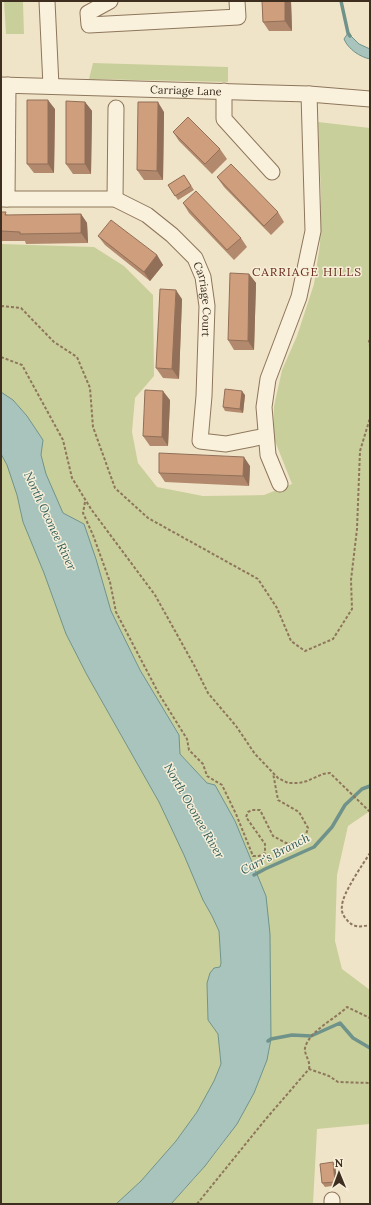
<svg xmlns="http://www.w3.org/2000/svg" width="371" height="1205" font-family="Lora,serif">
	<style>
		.green { fill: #c9cf9b }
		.water { fill: #a9c4bc; stroke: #6f938a }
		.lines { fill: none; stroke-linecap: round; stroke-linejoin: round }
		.stream { stroke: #6f938a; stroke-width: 3.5 }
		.minor-casing { stroke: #8d765c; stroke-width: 17 }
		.path { stroke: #8d765c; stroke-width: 2; stroke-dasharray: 3 2; stroke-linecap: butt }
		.minor { stroke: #faf1dc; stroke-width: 15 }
		.wall { fill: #b2896c }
		.shaded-wall { fill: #916f58 }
		.building { fill: #cf9f7d; stroke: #916f58 }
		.labels { text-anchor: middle; stroke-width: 3; stroke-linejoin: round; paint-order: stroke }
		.street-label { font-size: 11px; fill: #3d2e20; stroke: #f7eed8 }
		.neighbourhood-label { font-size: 12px; letter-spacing: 1px; fill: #6b2e1e; stroke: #f7eed8 }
		.water-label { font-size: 12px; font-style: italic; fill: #2f5d5a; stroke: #f7eed8 }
	</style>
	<rect width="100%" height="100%" fill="#f0e4c8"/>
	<!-- green -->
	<path class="green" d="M4 1H23L24 34H6Z
		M93 63 228 67V82L89 79Z
		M318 122 370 128V811L348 826 337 875 335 941 342 969 370 990V1124L317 1129 313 1204H171C214 1158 255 1110 270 1046L235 821 215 785 207 783 180 754 179 735 140 670 111 611 96 559 84 524 63 513 52 491 45 472 41 454 43 440 27 416 13 400 1 392V244L94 247 124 266 153 295 154 376 135 398 132 432 138 463 157 487 203 496 264 495 292 484 273 436 274 406 282 370 297 336 314 284 320 244 321 195Z
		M1 454 7 465 17 495 23 522 44 573 66 634 87 675 159 802 170 824 219 931 221 963 220 967 214 968 207 983V998L208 1020 218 1034 221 1064 214 1081 197 1112 176 1141 141 1181 116 1204H1Z"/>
	<!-- water -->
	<path class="water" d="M348 33 359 44 370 49V59C360 57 348 49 344 39Z
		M1 392 13 400 27 416 43 440 41 455 46 474 63 513 84 524 96 559 111 611 140 670 179 735 180 754 207 783 215 785 235 821 266 896 270 934 271 1039 267 1060 254 1093 237 1124 205 1166 171 1204H116L141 1181 176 1141 197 1112 214 1081 221 1064 218 1034 208 1020 207 983 210 973 214 968 220 967 221 963 219 931 212 916 203 900 184 855 159 802 87 675 66 634 44 573 23 522 17 495 7 465 1 454Z"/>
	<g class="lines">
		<!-- stream -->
		<path class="stream" d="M341 1 348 33 350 36
			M254 875 265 869 314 847 332 827 345 805 362 789 370 786
			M268 1041 271 1039 292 1035 311 1036 340 1023 353 1038 370 1048"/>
		<!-- minor casing -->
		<g class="minor-casing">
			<g id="minor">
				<path d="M47 1 51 86"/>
				<path d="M110 1 88 13 89 25 238 17 237 1"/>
				<path id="s1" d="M1 85 309 94 370 99"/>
				<path d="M224 91V119L272 172"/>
				<path id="s2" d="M1 199H115L147 215 172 235 195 258 203 277 207 306 204 396 200 441 226 444 266 436"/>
				<path d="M7 199 8 85"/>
				<path d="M115 199 116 108"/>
				<path d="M280 484 268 455 264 407 268 379 299 297 313 231 309 94"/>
				<path d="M332 1204V1200"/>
			</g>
		</g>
		<!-- path -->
		<path class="path" d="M1 306 21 308 54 342 77 357 90 388 93 427 115 488 148 518 258 579 277 608 291 641 305 651 333 639 352 609 351 580 357 529 360 451 370 418
			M370 340 369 341 370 346
			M1 357 22 365 63 440 72 478 91 509 155 595 194 665 208 693 236 726 255 754 278 778 288 783H299L307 781 323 774 330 773 370 812
			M85 502 83 513 93 535 110 582 116 612 159 694 187 739 189 750 203 764 207 776 222 785 236 814 253 856H259L265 853V844L246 817 248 812 252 810H260L273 836 286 843 303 844 308 828 299 812 278 800 273 773
			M370 853C363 864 342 894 342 906 341 911 343 916 347 920 353 928 361 927 370 925
			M309 1069C311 1061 304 1055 305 1048 309 1031 335 1019 347 1007L370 1018
			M197 1204 265 1120 309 1069 329 1076 338 1082 370 1083"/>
		<!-- minor -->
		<use href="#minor" class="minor"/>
	</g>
	<!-- wall -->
	<path class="wall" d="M262 1H291L292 31H269L263 22Z
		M85 102 92 111 91 174H73L66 164Z
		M55 109 54 173H34L27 164Z
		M164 112 163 180H144L137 170Z
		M173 132 220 149 227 159 212 174 179 141Z
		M184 175 194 190 178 200 168 185Z
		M217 177 278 212 284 222 271 235 224 187Z
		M183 203 241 238 247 247 234 260 189 213Z
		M1 212 8 215 81 214 87 223 88 243 26 244 25 241H1Z
		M98 236 157 255 163 265 150 281 105 245Z
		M249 274 256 283 254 350H234L228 340Z
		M182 299 179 379 163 378 156 368Z
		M245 395 243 413 225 411 223 407Z
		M170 400 168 446H150L143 436Z
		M250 466 249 486 165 482 159 473Z
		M335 1166 338 1185 325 1187 322 1183Z"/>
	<!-- shaded-wall -->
	<path class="shaded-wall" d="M285 1H291L292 31 285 21Z
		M48 100 55 109 54 173 48 164Z
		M85 102 92 111 91 174 85 164Z
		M158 102 164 112 163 180 157 171Z
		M81 214 87 223 88 243 81 233Z
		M157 255 163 265 150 281 144 272Z
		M249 274 256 283 254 350 248 341Z
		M176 290 182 299 179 379 172 369Z
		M163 391 170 400 168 446 162 437Z
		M242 391 245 395 243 413 240 409Z
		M244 457 250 466 249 486 243 476Z
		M333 1162 335 1166 338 1185 335 1182Z"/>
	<!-- building -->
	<path class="building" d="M262 1H285V21L263 22Z
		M27 100H48V164H27Z
		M66 101 85 102V164H66Z
		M138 102H158L157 171 137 170Z
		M188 117 220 149 205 164 173 132Z
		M231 164 278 212 264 226 217 177Z
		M184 175 191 186 175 196 168 185Z
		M196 191 241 238 227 250 183 203Z
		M1 212H6L5 215 81 214V233L20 234V232L1 231Z
		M111 220 157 255 144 272 98 236Z
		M230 273 249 274 248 341 228 340Z
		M160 289 176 290 172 369 156 368Z
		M225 389 242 391 240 409 223 407Z
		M145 390 163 391 162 437 143 436Z
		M159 453 244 457 243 476 159 473Z
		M333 1162 335 1182 322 1183 320 1164Z"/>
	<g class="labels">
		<!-- street labels -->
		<g class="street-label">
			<text dy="4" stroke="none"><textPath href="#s1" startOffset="185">Carriage Lane</textPath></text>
			<text dy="4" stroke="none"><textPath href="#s2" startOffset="257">Carriage Court</textPath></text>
		</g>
		<!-- neighbourhood labels -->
		<g class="neighbourhood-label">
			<text x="307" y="276">CARRIAGE HILLS</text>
		</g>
		<!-- water labels -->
		<g class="water-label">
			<text transform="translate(50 521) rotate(65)" y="4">North Oconee River</text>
			<text transform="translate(194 811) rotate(60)" y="4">North Oconee River</text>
			<text transform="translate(275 854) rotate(-27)" y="4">Carr's Branch</text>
		</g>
	</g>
	<!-- border -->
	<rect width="371" height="1205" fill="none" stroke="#3d2e20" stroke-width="4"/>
	<!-- north arrow -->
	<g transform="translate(339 1173) rotate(359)" stroke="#f7eed8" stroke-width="3" paint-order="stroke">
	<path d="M0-3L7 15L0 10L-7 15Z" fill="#3d2e20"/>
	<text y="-6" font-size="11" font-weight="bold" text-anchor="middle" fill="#3d2e20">N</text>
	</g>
</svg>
